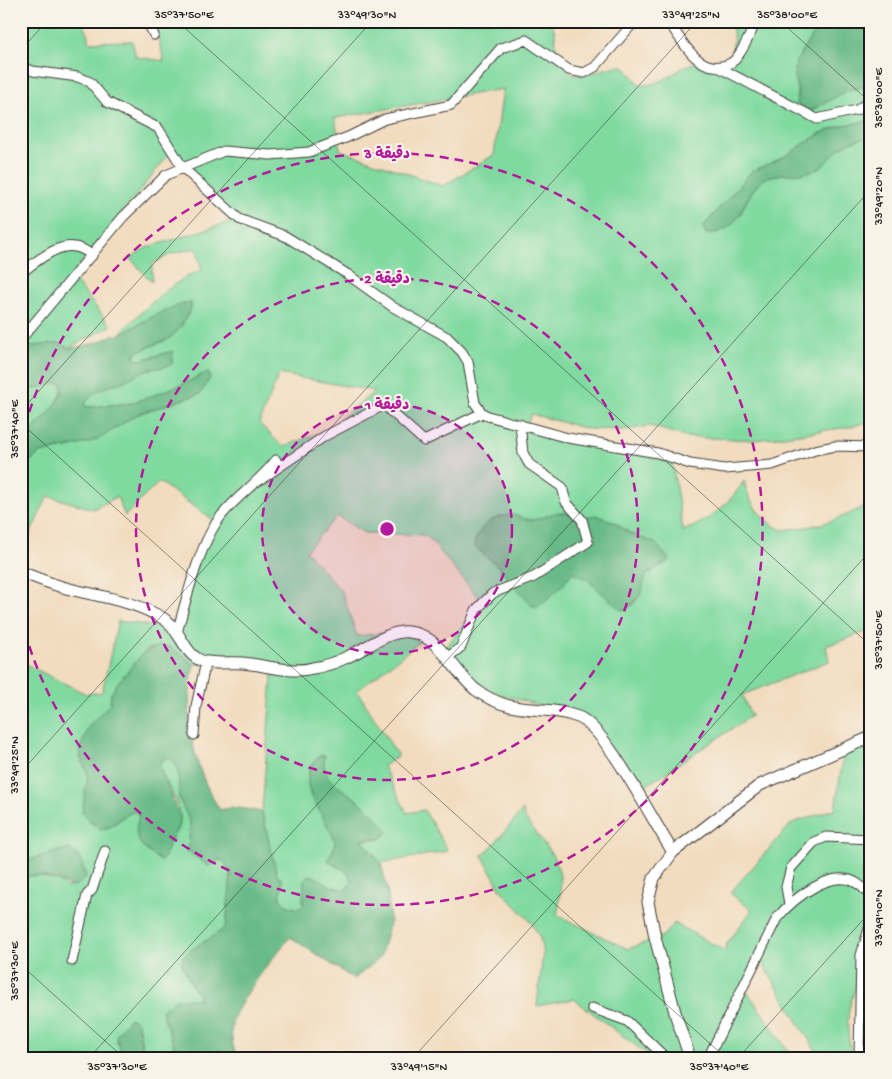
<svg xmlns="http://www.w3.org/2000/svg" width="892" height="1079" font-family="'Gochi Hand','Playpen Sans Arabic',sans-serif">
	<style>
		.green { fill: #80daa0; stroke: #4e7b5e; fill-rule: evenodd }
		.forest { fill: #68ba86; stroke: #426b51 }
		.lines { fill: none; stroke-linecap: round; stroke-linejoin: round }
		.minor-casing { stroke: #3c3934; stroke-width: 11 }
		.tertiary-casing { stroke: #3c3934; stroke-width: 13 }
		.minor { stroke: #fff; stroke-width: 9 }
		.tertiary { stroke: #fff; stroke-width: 11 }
		.ticks { fill: none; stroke: #1c1c1c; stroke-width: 1; stroke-opacity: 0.45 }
		.ring { fill: none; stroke: #b5179e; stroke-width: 2.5; stroke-dasharray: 9 6 }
		.centre { fill: #b5179e; stroke: #f7f3e8; stroke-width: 2.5 }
		.ring-label { font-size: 15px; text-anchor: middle; font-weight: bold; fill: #b5179e; stroke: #f7f3e8; stroke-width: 4.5; stroke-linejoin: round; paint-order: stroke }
		.neatline { fill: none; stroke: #1c1c1c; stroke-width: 2 }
		.ticks-label { font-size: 12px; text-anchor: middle; fill: #1c1c1c }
	</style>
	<rect width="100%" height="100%" fill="#f7f3e8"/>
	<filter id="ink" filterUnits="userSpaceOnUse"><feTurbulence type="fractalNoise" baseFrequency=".02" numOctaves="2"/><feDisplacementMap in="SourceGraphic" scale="10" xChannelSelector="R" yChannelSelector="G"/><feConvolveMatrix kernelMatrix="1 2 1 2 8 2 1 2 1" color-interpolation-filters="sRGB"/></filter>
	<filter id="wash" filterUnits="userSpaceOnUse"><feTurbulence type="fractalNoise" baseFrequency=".0096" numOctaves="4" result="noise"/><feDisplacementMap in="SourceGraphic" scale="20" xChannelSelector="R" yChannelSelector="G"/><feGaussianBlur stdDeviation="1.12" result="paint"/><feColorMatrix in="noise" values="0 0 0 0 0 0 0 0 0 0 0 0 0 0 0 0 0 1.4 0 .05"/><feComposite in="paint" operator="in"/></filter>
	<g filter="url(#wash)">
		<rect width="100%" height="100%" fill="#f2dcbf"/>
		<!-- green -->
		<path class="green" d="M21 21H83L90 42 132 41 136 57 164 61 154 21H551L555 32 556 55 573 75C594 77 606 65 624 66L640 85C668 85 674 68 699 61 705 59 716 62 723 62 735 51 735 37 731 21H824V24C809 39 796 53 796 75 796 84 798 90 796 98L810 111 848 90 871 85V120L840 126 821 133 784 157 751 172 703 227 741 214C745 202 754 186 764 179 775 172 796 176 809 171 824 166 828 159 839 149 847 142 861 138 871 136V421L850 427 755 440 687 437 650 426 625 430 588 429 531 414 526 428 672 462 683 531C709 521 729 505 744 481 749 504 761 519 781 530 817 527 840 521 871 502V630L826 646 829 661 742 695 751 716 647 785 582 721 542 706 495 693 461 675 441 654 481 601 429 538 423 535 364 533 337 516 306 551 342 592 357 636 414 630 418 643 357 691 398 756 383 766 407 813 424 810 448 851 381 863 362 840 380 839C373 824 369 809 356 799 348 792 337 789 330 781 324 773 326 763 319 756L309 768 310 795 320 810 335 840V846L330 856 332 864 345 870 353 881 345 890 324 884 314 876 304 881 303 905 298 909 286 905 280 899 282 880 277 875 262 812 273 663 194 664 170 647 158 646 146 650 117 684 111 694 110 704 88 729 80 757 88 774 90 822C114 839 114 816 136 811L139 816C134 841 140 847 161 861L165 857C166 843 178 833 180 820 182 802 163 783 159 765L164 758 170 757 178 766 179 798 190 822V834L215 863 219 860 225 861 231 875 226 926C215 939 184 949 181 961L194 990 199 994 198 999C182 1004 177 995 162 1011 162 1013 176 1052 178 1058H144L138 1022 116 1041 120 1047V1058H21V878L34 875 58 881 66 887H71L86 877 80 858 70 849 53 852 21 863V662L86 694 102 692 118 621 171 629 212 519 159 482 125 516 117 497 93 509 48 496 21 553V468L40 453 72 447 114 429 132 417 146 411 200 394 210 378 208 372 181 385 132 403 90 407 83 406 93 393 109 385 121 382 145 370 152 369 168 352 141 360 134 359 135 353C143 349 163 342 168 339 178 332 192 314 191 303L165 310 118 335C144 310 168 283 202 270L196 248 171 254 152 264V282L130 258 146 248 233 221 228 211 171 152 71 276 111 326 69 348 58 343 21 348ZM503 89 494 155 443 186 340 150 335 118ZM279 374 374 391H375L327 430 283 447 259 423ZM563 513 614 522 670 560 646 575C638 588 641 607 622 609L588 580 572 572 563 585 536 607 531 605 498 566 474 546 491 520 511 516 532 520Z
			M50 383H62C67 402 33 428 21 441V391Z
			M871 738V981L860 976C846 1011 845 1021 852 1058H820L762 962 744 987 793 1058H652L574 999 537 1006 543 954 540 938 532 923 501 890 482 855 487 852 523 810 524 817C553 858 568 861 557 915L628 949 663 936 674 923 725 951 726 945 752 910 730 893 792 823 835 809 844 752Z"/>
		<!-- forest -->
		<path class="forest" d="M824 21H871V85L848 90 810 111 797 104 798 90 794 77 796 62 811 37 824 24Z
			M871 120V136C861 139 847 142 839 149 830 157 825 167 813 171 798 176 772 171 761 181 739 202 743 232 706 234L703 227 751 172 784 157 821 133 840 126Z
			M186 303H191V309C185 319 177 336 166 340 155 344 146 348 135 353L134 359 141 360 173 351 172 364C163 369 155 367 146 370 138 373 130 379 122 382 106 388 93 389 84 406L90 407 132 403 181 385 208 372 210 378 200 394 137 414 102 437 89 443 40 453 21 468V441C33 428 67 402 62 383 44 383 35 392 21 391V348L58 343 69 348 80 347 101 341 112 335H119L165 310Z
			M555 513H570L583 518 596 515 614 522 630 534 655 543 670 560 646 575 641 594 627 609 621 610 588 580 572 572 563 585 537 608 531 605 498 566 474 546C477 526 497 512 517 516 522 517 527 520 532 520 540 519 548 515 555 513Z
			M158 646 170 647 194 664C183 716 191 765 220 810L233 807 262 812 277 875 282 879 280 899 286 905 298 909 303 905 304 880 308 875C319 876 328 888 345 890L353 881 345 870 328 861C330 855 335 849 335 843 334 836 330 831 327 825 315 799 295 783 319 756L325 755C319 780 341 787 356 799 365 806 382 822 388 832L380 839 369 838 362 840 381 863 388 892 390 921 380 958 354 979 290 937C276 954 236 1003 232 1024 230 1036 233 1046 237 1058H178C176 1052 162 1013 162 1011L176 999H198L199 994 194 990 181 961C184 949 214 940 226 926L231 875 224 861 219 860 208 866 188 851 190 822 179 798 178 766 170 758H164L159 765 180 816C180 831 166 842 165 857L161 861C142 847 131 841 139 816L136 811C122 814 114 828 100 829L82 813 88 774 79 751 90 724 110 704 111 694 117 684 142 654Z
			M70 849 80 858 86 877C73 891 71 886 58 881 47 876 32 874 21 878V863L53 852Z
			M133 1018 137 1022 144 1058H120L121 1052 116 1036 129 1019Z"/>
	</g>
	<g filter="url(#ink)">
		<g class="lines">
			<!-- minor casing -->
			<g class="minor-casing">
				<path id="minor" d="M147 21 154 35
					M668 21C681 39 696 71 722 66 729 65 734 62 738 56 745 46 751 33 756 21
					M21 67 33 71 78 77 90 82 107 102 158 128 183 168 224 151 270 155 309 152 348 137 385 119 451 105 501 48 526 40 569 70 584 73 595 67 635 21
					M718 67 817 119 857 110 871 100
					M21 273C42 257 68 233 92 256
					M21 339 123 217 166 175 183 168 239 219 285 236 347 274 393 307 447 337 462 352 468 362 475 403 482 413 488 416 568 438 658 453 690 464 725 469 772 465 815 450 835 446 871 447
					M257 482 325 436 384 405 424 441 482 413
					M177 633C186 600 200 541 222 515 238 495 260 481 276 460
					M447 658 461 647 476 610 493 593 534 577 588 542 582 520 566 502 562 487 529 464 523 453 520 424
					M194 735 196 706 206 662
					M789 904 786 887 791 868 814 842 826 837 871 839
					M72 961 87 895 92 890 105 851
					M592 1008 627 1021 666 1058
					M708 1058 777 918C793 899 833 866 858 884 864 888 868 892 871 899
					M859 1058 861 955 871 922"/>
			</g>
			<!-- tertiary casing -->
			<g class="tertiary-casing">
				<path id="tertiary" d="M21 572C36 578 51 584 66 588 100 597 133 600 164 619 182 630 184 659 207 662 219 664 231 662 243 663 266 665 290 674 313 668 325 666 337 662 347 657 366 649 388 630 409 632 440 635 454 673 476 690 515 718 541 703 578 717 606 727 654 824 673 852L654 878 648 902 655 937 676 1016 690 1058
					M673 852 760 785 871 737"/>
			</g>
			<!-- minor -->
			<use href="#minor" class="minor"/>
			<!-- tertiary -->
			<use href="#tertiary" class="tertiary"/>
		</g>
	</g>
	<!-- ticks -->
	<path class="ticks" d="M177 21 871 646M780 21 871 103M21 50 47 21M21 411 372 21M21 423 726 1058M21 772 697 21M21 965 124 1058M89 1058 871 189M413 1058 871 550M738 1058 871 911"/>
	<!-- distance rings -->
	<circle cx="387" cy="529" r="125" fill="#b5179e" fill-opacity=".12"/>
	<g class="ring">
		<circle cx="387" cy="529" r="125"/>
		<circle cx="387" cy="529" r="251"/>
		<path d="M21 441A376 376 0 1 1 21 617"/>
	</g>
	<circle cx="387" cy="529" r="8" class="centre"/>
	<g class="ring-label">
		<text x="387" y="158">3 دقيقة</text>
		<text x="387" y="283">2 دقيقة</text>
		<text x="387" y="409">1 دقيقة</text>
	</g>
	<!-- margin -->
	<rect width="892" height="1079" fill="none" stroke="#f7f3e8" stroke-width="55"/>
	<rect x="28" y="28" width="836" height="1024" class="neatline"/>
	<g class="ticks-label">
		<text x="184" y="18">35°37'50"E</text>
		<text x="367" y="18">33°49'30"N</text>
		<text x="691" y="18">33°49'25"N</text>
		<text x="787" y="18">35°38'00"E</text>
		<text transform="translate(878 98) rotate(-90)" y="4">35°38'00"E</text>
		<text transform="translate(878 196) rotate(-90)" y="4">33°49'20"N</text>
		<text transform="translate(14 429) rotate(-90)" y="4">35°37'40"E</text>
		<text transform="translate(878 640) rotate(-90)" y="4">35°37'50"E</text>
		<text transform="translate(14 765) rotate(-90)" y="4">33°49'25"N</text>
		<text transform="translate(878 918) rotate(-90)" y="4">33°49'10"N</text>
		<text transform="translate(14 971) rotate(-90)" y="4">35°37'30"E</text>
		<text x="117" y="1070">35°37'30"E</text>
		<text x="419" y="1070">33°49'15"N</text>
		<text x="719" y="1070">35°37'40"E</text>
	</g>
</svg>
